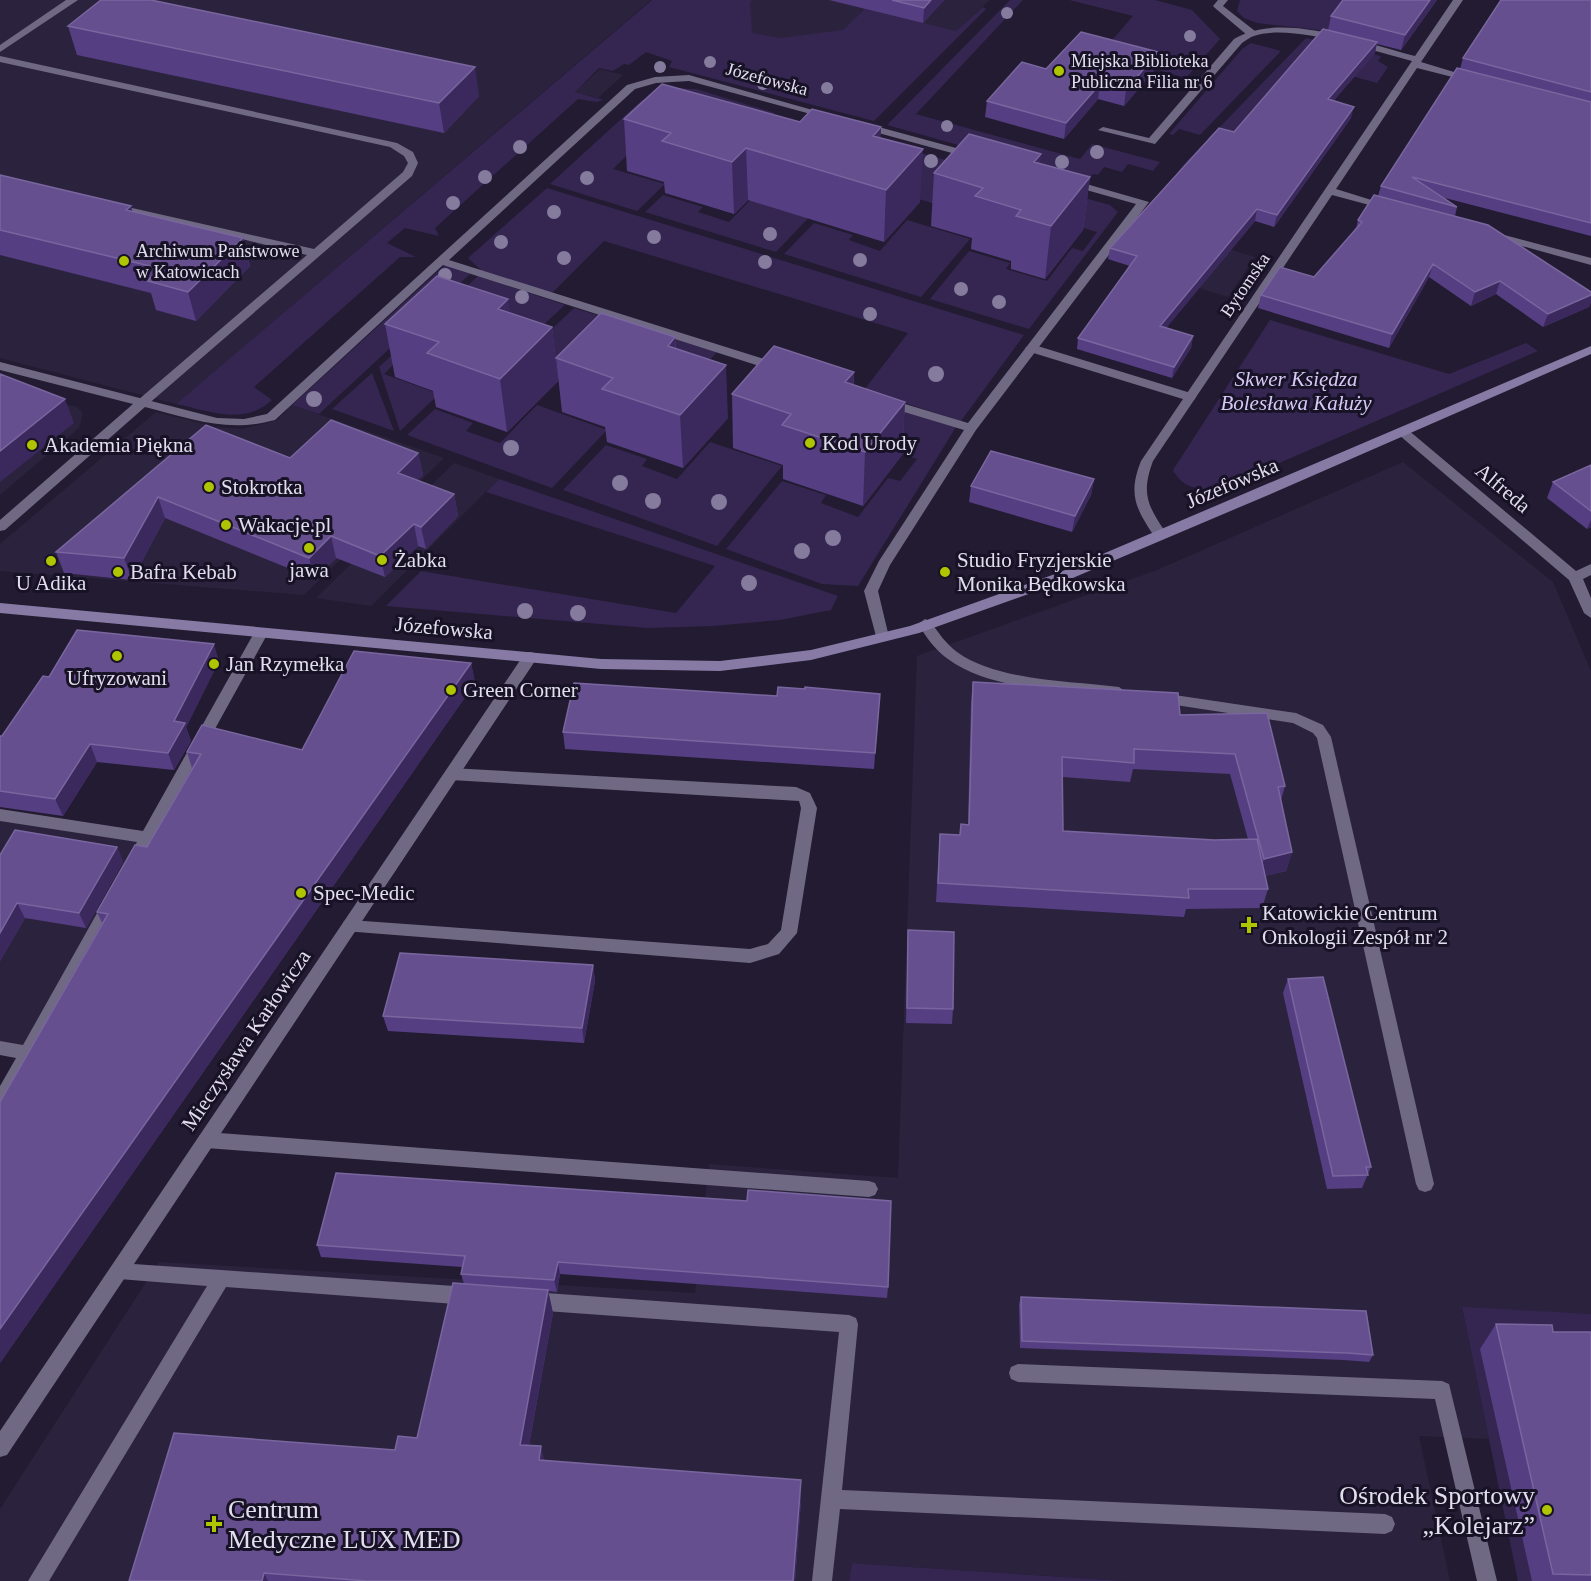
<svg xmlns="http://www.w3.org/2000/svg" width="1591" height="1581" font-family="Georgia,serif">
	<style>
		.built { fill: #2b233e }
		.green { fill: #352651 }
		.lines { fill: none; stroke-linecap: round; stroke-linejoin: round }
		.lane { fill: #706984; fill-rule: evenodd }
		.street { fill: #706984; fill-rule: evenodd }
		.secondary { fill: #877ba6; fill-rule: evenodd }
		.tree { fill: #847b9d }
		.wall { fill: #563e83; fill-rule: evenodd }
		.shaded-wall { fill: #3b295d }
		.building { fill: #664f8f; stroke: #79669e; stroke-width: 1.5 }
		.poi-dot { fill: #b0c502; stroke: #181226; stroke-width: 2 }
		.labels { text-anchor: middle; stroke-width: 6; stroke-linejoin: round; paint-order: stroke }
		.far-poi-label { font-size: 18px; fill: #e2deee; stroke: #181226; text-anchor: start }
		.far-street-label { font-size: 18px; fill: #e2deee; stroke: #181226 }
		.park-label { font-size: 21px; font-style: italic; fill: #d5caf5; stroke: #181226 }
		.poi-label { font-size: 21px; fill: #e2deee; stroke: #181226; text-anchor: start }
		.street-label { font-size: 21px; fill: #e2deee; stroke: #181226 }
		.near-poi-label { font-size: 26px; fill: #e2deee; stroke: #181226; text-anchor: end }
	</style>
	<rect width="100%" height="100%" fill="#221b31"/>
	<!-- built -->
	<path class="built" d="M0 0H651L176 404 0 358Z
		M702 0H990L893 89 679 33Z
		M600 69 623 75 598 98 575 92Z
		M1158 197V227L1255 257 1228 297 1110 260Z
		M0 388 77 407 83 413 79 428 0 495Z
		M292 405 444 458 304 595 0 571V544L156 412 216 427 242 429 277 420Z
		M1403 462 1553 582 1591 671V1314L1462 1308 1489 1439 1419 1436 1450 1581H1125L852 1563 849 1581H0V1509L159 1262 695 1293 709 1164 898 1178 917 656 1157 570Z
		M454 463 499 479 371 606 316 598Z
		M0 818 143 840 25 1047 0 1043Z"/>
	<!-- green -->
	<path class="green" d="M652 0H752L750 3 752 33 781 38 843 30 865 9 956 31 983 7 986 9 874 121 669 67 672 61 646 52 629 65 624 64 613 71 599 68 575 92 604 100 596 102 578 99 435 228 439 236 405 228 387 243 416 257H400L254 387 272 400C244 426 209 411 176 404Z
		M1010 0H1023L916 114 1080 159 1092 144 1160 162 1153 171 1128 164 1122 172 1104 167 1098 175 1093 174 1087 181 887 125Z
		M1069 0H1155L1192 10 1220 39 1186 78 1101 53 1133 16Z
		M1240 0H1351L1328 31 1257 23 1244 18 1237 11Z
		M1306 38 1381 56 1378 61 1388 67 1377 83 1304 63 1190 191 1158 197 1185 163Z
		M1251 43 1281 51 1200 135 1179 129 1173 135 1169 134 1242 49Z
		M675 88 696 89 775 113 734 153 631 151 613 169 665 184 637 211 550 184 642 100Z
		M917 152 1053 190 945 207 882 188Z
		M547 188 1024 335 961 421 864 390 908 333 604 241 552 293 482 271 468 258Z
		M1060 191 1110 205 1118 212 1029 329 930 299 969 251 1010 263 1006 269 1047 281 1072 248 1083 251 1097 232 1040 215Z
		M757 193 815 211 776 252 645 212 663 195 703 207 698 212 729 222Z
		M907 220 970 239 921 297 784 254 814 223 853 235 849 240 880 251Z
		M445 265 470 274 319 414 292 405Z
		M478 276 565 305 517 349 405 353 384 374 439 394 400 431 379 367Z
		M574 308 717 352 682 390 582 387 515 364Z
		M1270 320 1449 374 1526 343 1538 351 1219 489C1200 491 1182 488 1173 470Z
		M372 373 394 431 332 409Z
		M880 404 956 427 858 586 822 584 726 549 782 481 826 495 821 503 858 517 888 478 900 481 917 459 854 437Z
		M537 405 607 430 552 488 407 435 435 409 473 423 466 431 500 443Z
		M710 442 782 466 717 546 563 490 606 445 647 459 642 466 677 479Z
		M499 479 838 596 831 610 780 620 713 626 648 628 386 606 421 571 676 613 715 566 486 492Z
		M1462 1307 1591 1314V1581H1518Z
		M852 1563 880 1565 1125 1581H849Z"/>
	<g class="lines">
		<!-- lane -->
		<path class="lane" d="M66 0H78L0 52V45Z
			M1218 0H1228L1223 6 1255 31V35H1247L1215 8 1213 6Z
			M0 56 397 143 413 152 418 163 412 176 146 406H138V400L307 255 110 207V203L314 249 403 172 408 163 404 156 390 147 0 62Z
			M1031 344 1194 394 1196 397 1194 400H1186L1027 351 1025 348Z
			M925 619 930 621C938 632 946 644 957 652 997 681 1071 681 1119 687L1126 692 1119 697C1068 691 991 691 948 659 936 651 926 637 918 624Z
			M261 628 268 633 138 868H128L125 864 137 842 0 821V809L143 831 254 633Z
			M1161 693 1296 713 1323 725 1331 737 1434 1184 1431 1190 1425 1192 1419 1190 1416 1184 1317 738 1313 733 1293 723 1156 702 1154 698 1156 694Z
			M451 768 796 787 810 793 817 808 797 933 779 954 750 963 344 931 342 926 344 921 350 920 750 949 768 944 781 930 801 808 799 801 451 780 444 774Z
			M111 897 117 899 119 903 6 1107 0 1109V1086L16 1058 0 1055V1041L23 1045 105 899Z
			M206 1132 869 1181 875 1183 878 1189 875 1195 869 1197 206 1148 200 1145 197 1140 200 1135Z
			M119 1263 469 1287 476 1290 478 1296 476 1302 469 1305 226 1287 49 1581H28L207 1286 119 1279 113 1277 110 1271 113 1265Z
			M532 1292 849 1315 856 1318 858 1324 842 1490 1385 1514 1392 1517 1395 1524 1392 1531 1385 1534 840 1509 832 1581H812L839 1332 532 1310 525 1307 523 1301 525 1295Z
			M1018 1364 1442 1381 1449 1384 1497 1581H1477L1435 1399 1018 1382 1011 1379 1009 1373 1011 1367Z"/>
		<!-- street -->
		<path class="street" d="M1453 0H1463L1421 62 1477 79 1472 82 1417 68 1336 189 1394 207 1388 210 1332 195 1153 461C1140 496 1149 507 1168 536L1161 540 1156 539C1137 510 1127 496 1141 461L1412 61C1372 51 1292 23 1254 36 1250 37 1245 41 1242 43L1155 144 1098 130 1103 127 1149 138 1234 39C1281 10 1365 44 1415 56Z
			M689 75 834 116 829 119 689 81 656 83 635 89 449 260 783 365V371H775L443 265 275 420C227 433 192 419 145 407L5 530 0 531V520L133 404 0 370V362L217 418 244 419 267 414 627 85 655 77Z
			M864 123 978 154 979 156 974 159 860 128 859 126Z
			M1069 179 1149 202 976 430 890 565 878 591 889 637 882 642 877 640 864 591 879 561 964 430 881 405 879 402 885 398 968 423 1136 204 1065 184 1064 182Z
			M1493 232 1591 258V265L1489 237V233Z
			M1403 428 1407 429 1576 571 1591 564V575L1583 579 1591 598V618L1584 613 1569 580 1399 435V429Z
			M530 652 535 653 537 657 535 661 7 1455 0 1457V1431L525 653Z"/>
		<!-- secondary -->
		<path class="secondary" d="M1591 346V354L1273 493 1068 580 919 633 811 660 720 671 601 669 0 613V603L601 659 720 661 811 650 910 626 1058 573Z"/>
	</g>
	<!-- trees -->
	<g class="tree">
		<circle cx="1007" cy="13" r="6"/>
		<circle cx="1190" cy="36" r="6"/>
		<circle cx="710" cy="62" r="6"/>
		<circle cx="660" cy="67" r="6"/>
		<circle cx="763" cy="84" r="6"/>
		<circle cx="827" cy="88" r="6"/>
		<circle cx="947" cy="126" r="6"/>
		<circle cx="520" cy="147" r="7"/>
		<circle cx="1097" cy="152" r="7"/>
		<circle cx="931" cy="161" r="7"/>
		<circle cx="1062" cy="162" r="7"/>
		<circle cx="485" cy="177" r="7"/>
		<circle cx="587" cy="178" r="7"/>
		<circle cx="453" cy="203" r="7"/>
		<circle cx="554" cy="212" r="7"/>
		<circle cx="770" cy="234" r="7"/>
		<circle cx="654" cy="237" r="7"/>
		<circle cx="501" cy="242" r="7"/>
		<circle cx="564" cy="258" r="7"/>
		<circle cx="860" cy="260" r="7"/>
		<circle cx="765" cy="262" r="7"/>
		<circle cx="445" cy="275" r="7"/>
		<circle cx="961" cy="289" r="7"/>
		<circle cx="522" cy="297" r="7"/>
		<circle cx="999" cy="302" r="7"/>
		<circle cx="870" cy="314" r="7"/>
		<circle cx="936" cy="374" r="8"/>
		<circle cx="314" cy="399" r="8"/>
		<circle cx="511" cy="448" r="8"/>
		<circle cx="620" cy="483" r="8"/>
		<circle cx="653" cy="501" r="8"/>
		<circle cx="719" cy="502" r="8"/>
		<circle cx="833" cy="538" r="8"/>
		<circle cx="802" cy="551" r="8"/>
		<circle cx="749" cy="583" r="8"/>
		<circle cx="525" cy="611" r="8"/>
		<circle cx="578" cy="613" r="8"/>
	</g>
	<!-- wall -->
	<path class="wall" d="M829 0H944L923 23Z
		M1437 0 1401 50 1377 44 1375 53 1333 101 1351 118 1274 227 1255 221 1166 328 1193 336 1191 348 1172 378 1077 349 1078 338 1130 266 1108 259 1110 248 1234 132 1328 30 1331 16Z
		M1591 0V236L1445 198 1457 207 1455 216 1591 292V302L1589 307 1543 327 1496 294 1471 306 1429 277 1389 348 1258 308 1261 295 1314 277 1356 229 1358 220 1378 196 1381 186 1460 69 1463 58Z
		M68 26 479 96 444 133 77 55Z
		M1156 68 1124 106 1098 99 1064 139 985 117 987 101 1046 69Z
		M624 119 800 122 881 138 920 202 884 242 748 200 734 214 665 193 664 182 627 171Z
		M1040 164 1090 177 1083 230 1045 279 1011 269V261L971 249 972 238 931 226 934 173Z
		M0 175 132 212 243 238 250 266 196 321 156 310 151 293 0 255Z
		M509 313 552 327 558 381 507 432 436 407 433 391 395 377 385 324Z
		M675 337 676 348 728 418 683 468 607 442 605 427 562 412 556 358Z
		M854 372V385L905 402 902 455 863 506 783 479V465L733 448 732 394Z
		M206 425 290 458 418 453 423 475 417 480 454 494 458 516 426 549 418 546 385 577 336 558 315 579 165 518 132 580 64 573 56 552Z
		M1591 465V527L1587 529 1547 498 1553 482Z
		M1094 479 1091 495 1072 532 969 502 971 486Z
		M219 661 186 727 191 741 174 770 97 762 63 816 0 807V736H2L49 677Z
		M471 663 475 683 0 1363V1102L102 923 97 912 147 847 192 768 187 752 302 750Z
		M973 682 1180 715 1285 786 1281 800 1292 852 1286 871 1265 876 1268 889 1262 908 1186 909 1184 917 936 902 940 834 960 835 968 825 971 702ZM1133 769 1230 774 1248 839 1214 840 1063 831V777L1130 782Z
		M880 694 874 769 565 749 563 732 777 696Z
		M117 847 123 862 86 928 25 918 0 961V855Z
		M908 930 953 1009 952 1024 906 1023Z
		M593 965 595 981 584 1043 388 1031 383 1016Z
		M1288 979 1371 1167 1362 1188 1327 1189 1283 993Z
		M336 1173 888 1287 887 1298 560 1274 557 1292 548 1291 553 1313 529 1445 544 1460 801 1501 795 1581H129L395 1450 417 1438 464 1284 461 1274 462 1267 321 1257 317 1245Z
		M1021 1297 1373 1355 1369 1362 1344 1360 1020 1348 1019 1304Z
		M1496 1324 1553 1332H1591V1581H1532L1480 1349Z"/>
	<!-- shaded-wall -->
	<path class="shaded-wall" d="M931 0H944L923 23 924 8Z
		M1430 0H1437L1401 50 1405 35Z
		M1377 42 1375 53 1325 111 1328 99Z
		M1158 52 1156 68 1124 106 1126 90Z
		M475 67 479 96 444 133 439 103Z
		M1100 84 1098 99 1064 139 1066 123Z
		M1354 107 1351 118 1274 227 1277 215Z
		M881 127 880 179 873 136Z
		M746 148 748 200 734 214 732 162Z
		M923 149 920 202 884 242 886 190Z
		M1041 154 1036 206 1034 162Z
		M1090 177 1083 230 1045 279 1051 226Z
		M131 206 139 235 126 210Z
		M1257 209 1255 221 1158 338 1160 326Z
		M243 238 250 266 196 321 188 292Z
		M1433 264 1429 277 1389 348 1392 334Z
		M1500 281 1496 294 1471 306 1475 292Z
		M1591 295V302L1589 307 1543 327 1548 314Z
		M508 299 515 353 498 309Z
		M552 327 558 381 507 432 500 379Z
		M1193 336 1191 348 1172 378 1174 367Z
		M675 337 678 391 668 346Z
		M726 365 728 418 683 468 680 415Z
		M854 372 852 425 845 382Z
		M65 399 74 423 0 482V451Z
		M905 402 902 455 863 506 865 452Z
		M418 453 423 475 402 495 398 473Z
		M1094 479 1091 495 1072 532 1075 516Z
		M454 494 458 516 426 549 421 527Z
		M158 497 165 518 132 580 124 558Z
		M1591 520V527L1587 529Z
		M414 524 418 546 385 577 380 556Z
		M331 536 336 558 315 579 309 558Z
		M214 644 219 661 186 728 191 741 174 770 168 753 174 721Z
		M471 663 475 683 0 1363V1329Z
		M880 694 879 710 874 769 875 753Z
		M90 744 97 762 63 816 55 799Z
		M117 847 123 862 86 928 79 913Z
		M1292 852 1286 871 1258 878 1264 859Z
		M17 903 25 918 0 961V933Z
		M593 965 595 981 584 1043 582 1028Z
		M558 1262 560 1274 557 1292 554 1280Z
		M548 1290 553 1313 525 1466 520 1445Z
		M541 1446 546 1468 539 1460Z
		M801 1480V1501L795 1581H793Z
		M264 1573 268 1581H262Z"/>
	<!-- building -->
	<path class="building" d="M101 0H151L475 67 439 103 68 26Z
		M892 0H931L924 8Z
		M1343 0H1430L1405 35 1331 16Z
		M1501 0H1591V92L1463 58Z
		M1323 29 1377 42 1328 99 1354 107 1277 215 1257 209 1160 326 1193 336 1174 367 1078 338 1137 256 1110 248 1219 128 1234 132Z
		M1081 32 1158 52 1126 90 1100 84 1066 123 987 101 1022 62 1046 69Z
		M1457 68 1591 102V223L1412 177 1457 207 1381 186Z
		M662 84 800 122 812 109 881 127 873 136 923 149 886 190 746 148 732 162 662 141 671 133 624 119Z
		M969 134 1041 154 1034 162 1090 177 1051 226 1016 216 1021 210 975 196 983 188 934 173Z
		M0 175 131 206 126 210 243 238 188 292 148 281 158 268 0 230Z
		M1374 195 1488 225 1591 292V295L1548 314 1500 281 1475 292 1433 264 1392 334 1261 295 1280 267 1314 277 1362 222 1358 220Z
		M437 276 508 299 498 309 552 327 500 379 427 353 439 342 385 324Z
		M601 313 675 337 668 346 726 365 680 415 602 389 613 378 556 358Z
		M774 346 854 372 845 382 905 402 865 452 782 425 791 414 732 394Z
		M0 374 65 399 0 451Z
		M331 420 418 453 398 473 454 494 421 527 414 524 380 556 331 536 309 558 158 497 124 558 56 552 206 425 290 458Z
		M991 451 1094 479 1075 516 971 486Z
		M1591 465V511L1553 482Z
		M77 630 214 644 174 721 185 723 168 753 90 744 55 799 0 791V736H2L43 676 49 677Z
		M354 651 471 663 0 1329V1102L108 914 97 912 135 845 147 847 201 754 187 752 202 725 302 750Z
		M973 682 1178 693 1180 715 1267 713 1285 786 1278 787 1292 852 1264 859 1235 754 1134 749V763L1062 757 1063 831 1214 840 1257 839 1268 889H1188L1189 898 938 883 940 834 960 835 961 824 969 825Z
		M574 683 777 696 778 687 805 689V687L880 694 875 753 563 732Z
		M15 830 117 847 79 913 17 903 0 933V855Z
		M908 930 954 932 953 1009 907 1008Z
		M400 953 593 965 582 1028 383 1016Z
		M1323 977 1371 1167H1366L1368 1175 1333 1176 1288 979Z
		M336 1173 747 1201 748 1190 891 1201 888 1287 558 1262 554 1280 461 1274 465 1256 317 1245Z
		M453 1283 548 1290 520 1445 541 1446 539 1460 801 1480 793 1581H367L264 1573 262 1581H129L174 1433 395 1450 398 1436 417 1438Z
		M1021 1297 1366 1311 1373 1355 1347 1353 1022 1341Z
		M1496 1324 1552 1325 1553 1332H1591V1575L1553 1574Z"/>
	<!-- markers -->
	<g class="poi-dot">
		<circle cx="1059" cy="71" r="6"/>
		<circle cx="124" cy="261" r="6"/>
		<circle cx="810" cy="443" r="6"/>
		<circle cx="32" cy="445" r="6"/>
		<circle cx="209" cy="487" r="6"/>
		<circle cx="226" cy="525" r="6"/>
		<circle cx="309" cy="548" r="6"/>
		<circle cx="382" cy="560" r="6"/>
		<circle cx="51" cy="561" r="6"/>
		<circle cx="118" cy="572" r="6"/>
		<circle cx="945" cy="572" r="6"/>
		<circle cx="117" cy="656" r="6"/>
		<circle cx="214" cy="664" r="6"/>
		<circle cx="451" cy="690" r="6"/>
		<circle cx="301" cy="893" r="6"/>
		<path d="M1246 916h6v6h6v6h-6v6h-6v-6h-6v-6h6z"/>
		<circle cx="1547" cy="1510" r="6"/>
		<path d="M211 1515h6v6h6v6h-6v6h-6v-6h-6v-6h6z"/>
	</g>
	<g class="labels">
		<!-- far-poi labels -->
		<g class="far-poi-label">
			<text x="1071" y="67">Miejska Biblioteka<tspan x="1071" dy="21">Publiczna Filia nr 6</tspan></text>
			<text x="136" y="257">Archiwum Państwowe<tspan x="136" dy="21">w Katowicach</tspan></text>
		</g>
		<!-- far-street labels -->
		<g class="far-street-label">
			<text transform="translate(767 79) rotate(15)" y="6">Józefowska</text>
			<text transform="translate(1245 285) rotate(-56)" y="6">Bytomska</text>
		</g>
		<!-- park labels -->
		<g class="park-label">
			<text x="1296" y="386">Skwer Księdza<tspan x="1296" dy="24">Bolesława Kałuży</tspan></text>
		</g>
		<!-- poi labels -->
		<g class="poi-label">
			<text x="822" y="450">Kod Urody</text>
			<text x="44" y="452">Akademia Piękna</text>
			<text x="221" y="494">Stokrotka</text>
			<text x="238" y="532">Wakacje.pl</text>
			<text x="394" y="567">Żabka</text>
			<text x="957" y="567">Studio Fryzjerskie<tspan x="957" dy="24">Monika Będkowska</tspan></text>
			<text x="309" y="577" text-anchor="middle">jawa</text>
			<text x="130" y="579">Bafra Kebab</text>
			<text x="51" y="590" text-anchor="middle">U Adika</text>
			<text x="226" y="671">Jan Rzymełka</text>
			<text x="117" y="685" text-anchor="middle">Ufryzowani</text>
			<text x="463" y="697">Green Corner</text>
			<text x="313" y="900">Spec-Medic</text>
			<text x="1262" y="920">Katowickie Centrum<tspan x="1262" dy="24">Onkologii Zespół nr 2</tspan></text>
		</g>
		<!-- street labels -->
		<g class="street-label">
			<text transform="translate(1232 483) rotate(-23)" y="7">Józefowska</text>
			<text transform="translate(1503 488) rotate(40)" y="7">Alfreda</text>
			<text transform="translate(444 628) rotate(5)" y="7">Józefowska</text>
			<text transform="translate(246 1040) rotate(-56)" y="7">Mieczysława Karłowicza</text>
		</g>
		<!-- near-poi labels -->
		<g class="near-poi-label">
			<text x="1535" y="1504">Ośrodek Sportowy<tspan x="1535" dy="30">„Kolejarz”</tspan></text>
			<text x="228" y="1518" text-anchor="start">Centrum<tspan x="228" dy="30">Medyczne LUX MED</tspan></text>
		</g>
	</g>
</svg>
